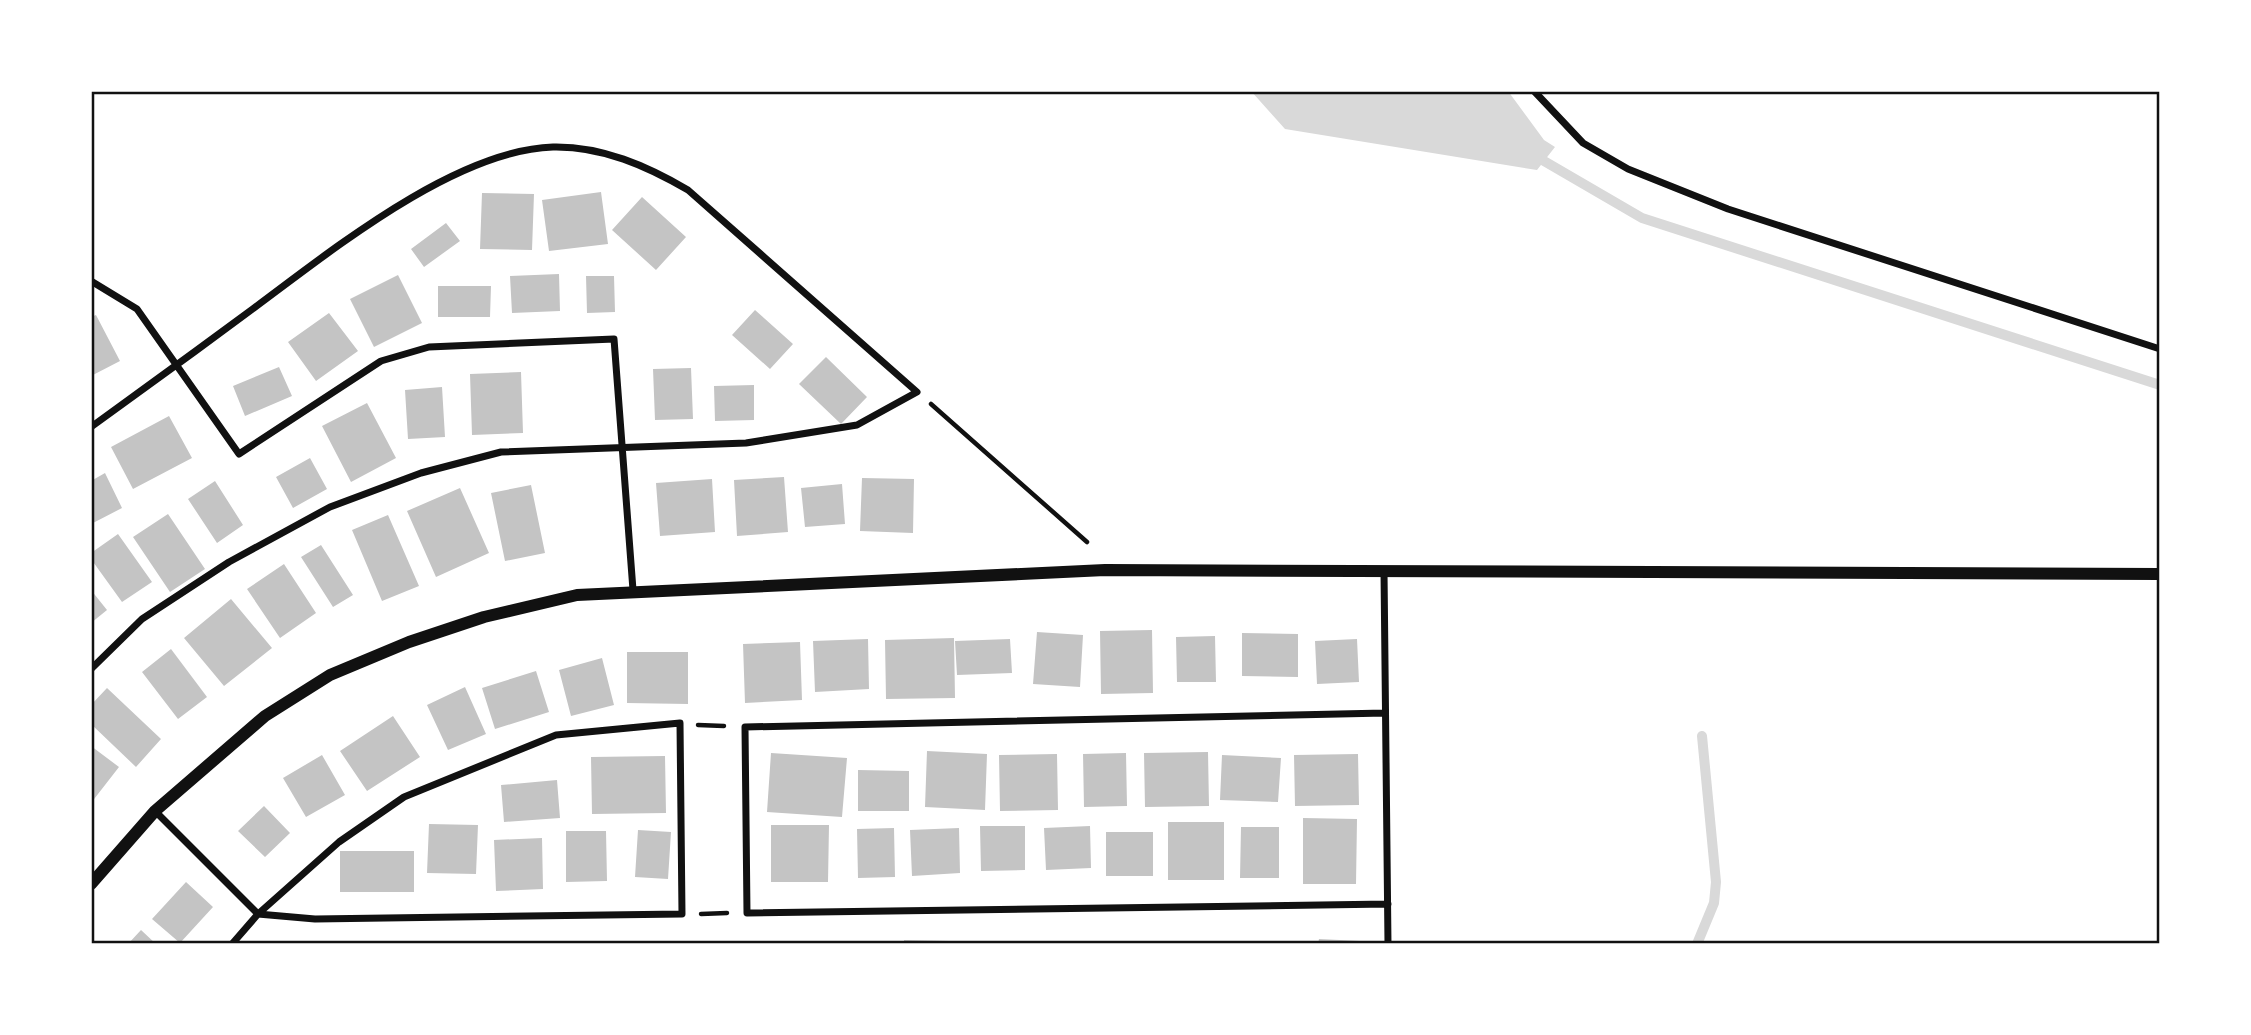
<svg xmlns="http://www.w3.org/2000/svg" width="2251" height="1035" font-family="'Space Grotesk',sans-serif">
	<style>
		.water { fill: #d9d9d9 }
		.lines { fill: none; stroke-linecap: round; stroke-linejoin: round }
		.stream { stroke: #d9d9d9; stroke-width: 10 }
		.building { fill: #c4c4c4 }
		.path { stroke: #111; stroke-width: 4.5 }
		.minor { stroke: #111; stroke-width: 7 }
		.tertiary { stroke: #111; stroke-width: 12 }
		.neatline { fill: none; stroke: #111; stroke-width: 2.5 }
	</style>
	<rect width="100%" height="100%" fill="#fff"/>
	<!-- water -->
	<path class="water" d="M1251 91H1508L1544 140 1555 147 1537 170 1285 129Z"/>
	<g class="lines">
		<!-- stream -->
		<path class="stream" d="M1544 161 1642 218 2160 385
			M1697 944 1714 903 1716 882 1702 736"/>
	</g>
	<!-- building -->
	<path class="building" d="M601 192 608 244 549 251 542 200Z
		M482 193 534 194 532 250 480 249Z
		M642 197 686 237 656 270 612 230Z
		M446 223 460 241 424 267 411 249Z
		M559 274 560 311 512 313 510 276Z
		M398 275 422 323 374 347 350 299Z
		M586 276H614L615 312 587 313Z
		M438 286H491L490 317H438Z
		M755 310 793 344 770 369 732 335Z
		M329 313 358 351 316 381 288 342Z
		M96 315 120 361 91 376V317Z
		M826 357 867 397 841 424 799 384Z
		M279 367 292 396 245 416 233 386Z
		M691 368 693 419 655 420 653 369Z
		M521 372 523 433 472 435 470 374Z
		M754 385V420L715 421 714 386Z
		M442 387 445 437 408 439 405 390Z
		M367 403 396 458 351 482 322 426Z
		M169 416 192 458 133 489 111 447Z
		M310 458 327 489 293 508 276 477Z
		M105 473 122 508 93 523 91 481Z
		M784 477 788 532 737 536 734 480Z
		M862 478 914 479 913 533 860 531Z
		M712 479 715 532 660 536 656 483Z
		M215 481 243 525 217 543 188 499Z
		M842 484 845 524 805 527 801 488Z
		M531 485 545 553 505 561 491 493Z
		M460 488 489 553 436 577 407 511Z
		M168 514 205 569 170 592 133 537Z
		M388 515 419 586 382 601 352 530Z
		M118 534 152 582 122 602 91 559V553Z
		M321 545 353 595 333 607 301 557Z
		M284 564 316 613 280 638 247 589Z
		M91 590 107 610 91 623Z
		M231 599 272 648 224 686 184 638Z
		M1152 630 1153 693 1101 694 1100 631Z
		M1037 632 1083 635 1080 687 1033 684Z
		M1242 633 1298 634V677L1242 676Z
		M1215 636 1216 682H1177L1176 637Z
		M954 638 955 698 886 699 885 640Z
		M868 639 869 689 815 692 813 641Z
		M1010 639 1012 673 957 675 955 641Z
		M1357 639 1359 682 1317 684 1315 641Z
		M800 642 802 700 745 703 743 644Z
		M171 649 207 697 178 719 142 672Z
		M627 652H688V704L627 703Z
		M602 658 614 705 571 716 559 670Z
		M536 671 549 712 495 729 482 688Z
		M465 687 486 734 448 750 427 705Z
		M107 688 161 739 136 767 91 724V705Z
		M393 716 420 757 367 791 340 751Z
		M91 746 119 767 91 803Z
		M927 751 987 754 985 810 925 807Z
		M1208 752 1209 806 1145 807 1144 753Z
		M771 753 847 758 842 817 767 812Z
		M1126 753 1127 806 1084 807 1083 754Z
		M1057 754 1058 810 1000 811 999 755Z
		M1358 754 1359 805 1295 806 1294 755Z
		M322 755 345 795 306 817 283 778Z
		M1222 755 1281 758 1278 802 1220 800Z
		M665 756 666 813 592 814 591 757Z
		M858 770 909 771V811H858Z
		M557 780 560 818 504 822 501 785Z
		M264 806 290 833 265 857 238 831Z
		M1303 818 1357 819 1356 884H1303Z
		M1168 822H1224V880H1168Z
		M429 824 478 825 476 874 427 873Z
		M771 825H829L828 882H771Z
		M980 826H1025V870L981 871Z
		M1090 826 1091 868 1046 870 1044 828Z
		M1241 827H1279V878H1240Z
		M894 828 895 877 858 878 857 829Z
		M959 828 960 873 912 876 910 830Z
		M638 830 671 832 668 879 635 877Z
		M566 831H606L607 881 566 882Z
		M1106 832H1153V876H1106Z
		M542 838 543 889 496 891 494 840Z
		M340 851H414V892H340Z
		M186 882 213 907 180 943 152 919Z
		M141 930 156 944H128Z
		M1319 939 1360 941 1359 944H1318Z
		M904 940 949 941V944H904Z
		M1173 941H1220V944H1173Z"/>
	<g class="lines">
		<!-- path -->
		<path class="path" d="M931 404 1087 542
			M698 725 724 726
			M701 914 727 913"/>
		<!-- minor -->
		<path class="minor" d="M1534 91 1583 143 1628 169 1728 209 2160 349
			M91 281 137 309 239 454 381 361 429 347 614 339 633 590
			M91 427C145 388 200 348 254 308 331 251 455 150 553 147 602 146 647 166 688 190L917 392 857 425 746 443 501 452 421 473 330 507 229 562 142 619 91 669
			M1384 571 1388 944
			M1385 713 745 727 747 913 1388 904
			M155 811 258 914 315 919 682 914 680 723 556 735 404 797 339 842 258 914 232 944"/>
		<!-- tertiary -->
		<path class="tertiary" d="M91 884 155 811 265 716 330 675 409 642 484 617 577 595 1105 570 2160 574"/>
	</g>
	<!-- border -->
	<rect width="2251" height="1035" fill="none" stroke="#ffffff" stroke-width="186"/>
	<rect x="93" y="93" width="2065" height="849" class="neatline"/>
</svg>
